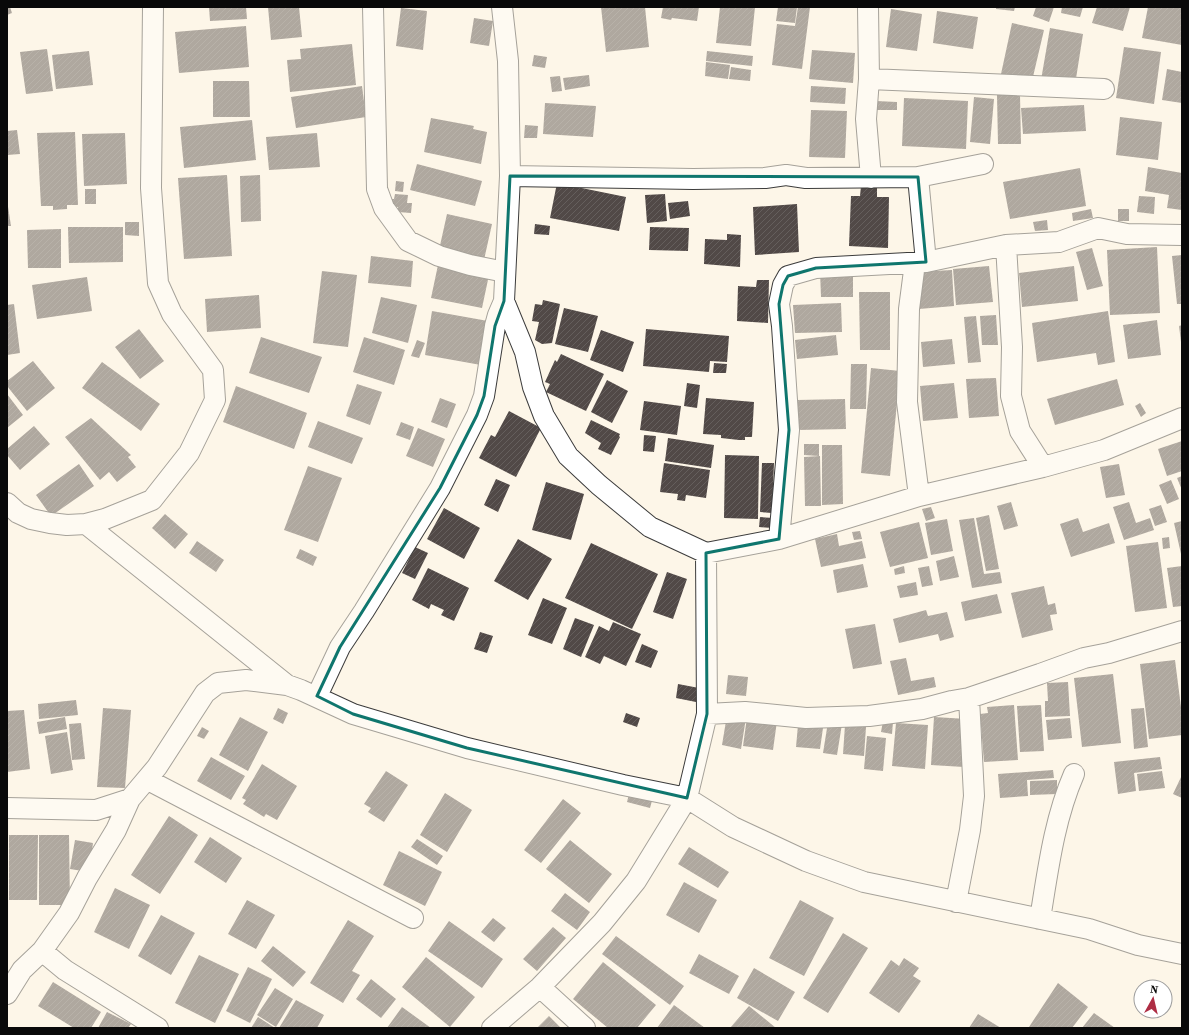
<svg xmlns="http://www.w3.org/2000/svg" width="1189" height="1035" font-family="'Source Serif 4',serif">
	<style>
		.building { fill: url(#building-hatch) }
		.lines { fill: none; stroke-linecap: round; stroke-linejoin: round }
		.street-casing { stroke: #3c3c3c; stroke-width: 22 }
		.street { stroke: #fff; stroke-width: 20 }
		.marked { fill: none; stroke: #0f766e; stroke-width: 3; stroke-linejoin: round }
	</style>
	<defs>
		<pattern id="building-hatch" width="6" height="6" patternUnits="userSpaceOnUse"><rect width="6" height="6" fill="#514947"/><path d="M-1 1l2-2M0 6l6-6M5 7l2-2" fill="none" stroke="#655f5d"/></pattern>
	</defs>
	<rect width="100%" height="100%" fill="#fdf6e8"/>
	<!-- building -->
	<path class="building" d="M7 7H10L12 13 7 15Z
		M209 7H246L247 19 210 21Z
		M268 7H299L302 37 271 40Z
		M601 7H645L649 47 606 52Z
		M663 7H699L697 21 672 18 671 20 661 18Z
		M720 7H755L751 46 716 43Z
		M778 7H797L795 23 776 21Z
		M798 7H810L802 69 772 65 777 24 795 26Z
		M996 7H1015L1014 11 996 9Z
		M1036 7H1054L1049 22 1033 16Z
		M1062 7H1083L1080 17 1061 13Z
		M1097 7H1130L1123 31 1092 23Z
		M1148 7H1182V45L1142 38Z
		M401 8 427 11 423 50 396 46Z
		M891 9 922 14 917 51 886 47Z
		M937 11 978 17 973 49 933 43Z
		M474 18 493 21 489 46 470 43Z
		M1012 23 1044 30 1032 81 1001 74Z
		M246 26 249 67 179 73 175 32Z
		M1050 28 1083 34 1075 85 1041 80Z
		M352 44 356 85 290 92 287 60 301 59 300 49Z
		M1124 47 1161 52 1154 104 1116 98Z
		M47 49 53 91 26 94 20 52Z
		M812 50 855 53 853 83 809 79Z
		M89 51 93 85 56 89 52 55Z
		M707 51 753 56 752 66 706 61Z
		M534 55 547 57 545 68 532 66Z
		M706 62 730 65 728 79 705 76Z
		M731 67 751 70 750 81 729 79Z
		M1167 69 1182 72V103L1162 100Z
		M589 75 590 86 565 90 563 78Z
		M560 76 562 91 552 92 550 77Z
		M213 81H249L250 117H213Z
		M362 86 366 117 296 128 291 97Z
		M811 86 846 88 845 104 810 102Z
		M997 95H1020L1021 144H998Z
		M974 97 994 99 990 144 970 142Z
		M904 98 968 101 966 149 902 146Z
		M876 101 897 102V110H876Z
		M545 103 596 106 593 137 543 134Z
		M1084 105 1086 131 1023 134 1021 108Z
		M811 110 847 111 845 158 809 157Z
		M1120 117 1162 122 1158 160 1116 155Z
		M431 118 474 126 473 129 487 132 481 164 424 152Z
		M252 120 256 160 184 168 180 127Z
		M525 125 538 126 537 138H524Z
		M17 130 20 154 7 155V131Z
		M75 132 78 205H67V209L53 210V206H41L37 133Z
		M125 133 127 184 84 186 82 134Z
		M317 133 320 167 269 170 266 137Z
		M417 164 482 181 475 206 410 190Z
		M1148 167 1182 173V210L1167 208 1169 195 1145 191Z
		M1080 168 1086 206 1010 219 1003 182Z
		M227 175 232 256 184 259 178 178Z
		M260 175 261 221 241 222 240 176Z
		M396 181 404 182 403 192 395 191Z
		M557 183 626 197 619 231 550 218Z
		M861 186H877V197H889L888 248 849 246 851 196H860Z
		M85 189H96V204H85Z
		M395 194 408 195 407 203H412L411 213 398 212V207L389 206 390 199H394Z
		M665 194 667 221 647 223 645 195Z
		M1139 196 1155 197 1154 214 1137 212Z
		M7 200 11 226H7Z
		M688 201 690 216 670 219 668 203Z
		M797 204 799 252 755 255 753 207Z
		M1091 209 1093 218 1073 221 1072 213Z
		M1118 209H1129V221H1118Z
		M447 214 492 224 484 260 439 250Z
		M1047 220 1048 230 1035 231 1033 222Z
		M125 222H139V236L125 235Z
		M535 224 550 226 549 235 534 234Z
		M68 227H123V262L69 263Z
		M650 227 689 228 688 251 649 250Z
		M61 229V268H28L27 230Z
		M727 234 741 235 740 267 704 264 705 239 727 240Z
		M1157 247 1160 313 1110 315 1107 250Z
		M1092 248 1103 286 1087 290 1076 252Z
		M1182 255V304H1177L1172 256Z
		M371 256 413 261 411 287 368 283Z
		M438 265 489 275 482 308 431 298Z
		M989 266 993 302 956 305 953 269Z
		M1074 266 1078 301 1022 307 1019 273Z
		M952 270 954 306 919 309 917 272Z
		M322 271 357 275 348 347 313 343Z
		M820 271H853V297H821Z
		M87 277 92 311 37 319 32 285Z
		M757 280H769L768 323 737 321 738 286 756 287Z
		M859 292H890V350H860Z
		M259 295 261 328 207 332 205 299Z
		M381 297 417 305 408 343 372 333Z
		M543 300 560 304 552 343 542 344 535 340 539 322 532 321 535 304 542 305Z
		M841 303 842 332 795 333 793 305Z
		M14 304 20 353 7 355V305Z
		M564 308 598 316 588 352 555 344Z
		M432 311 488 321 481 365 425 355Z
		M1108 311 1115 362 1098 365 1096 353 1037 362 1032 323Z
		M996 315 998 345H982L980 316Z
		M976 316 981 362 968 363 964 317Z
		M1157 320 1161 355 1128 359 1123 325Z
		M1182 325V342H1181L1179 326Z
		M139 329 164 361 140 379 115 347Z
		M646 329 729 336 727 362 710 361 709 372 643 366Z
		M601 330 634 342 623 372 590 360Z
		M836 335 838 355 797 359 795 340Z
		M261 337 322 357 309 393 249 373Z
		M364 337 405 350 394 385 353 372Z
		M952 339 955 364 923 367 921 342Z
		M417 340 425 343 419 358 411 356Z
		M561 354 604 374 586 411 546 392 550 384 545 382 555 360 557 362Z
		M33 361 55 388 27 411 7 386V381Z
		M102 362 160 404 141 431 82 388Z
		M714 363 727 364 726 373H713Z
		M851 364H867L866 409H850Z
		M871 368 900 371 890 476 861 473Z
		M996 378 999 416 969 418 966 379Z
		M1117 379 1124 405 1055 425 1047 399Z
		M607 380 628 391 612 423 591 412Z
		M687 383 700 385 697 408 684 406Z
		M954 383 958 418 923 421 920 386Z
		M357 384 382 392 370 425 346 416Z
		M236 386 307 413 294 449 223 422Z
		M7 394 23 415 7 428Z
		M440 398 456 404 447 428 431 422Z
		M706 398 754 402 752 437H745V440H739L721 438V435L703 434Z
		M845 399 846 429 798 430 797 400Z
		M644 401 681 406 677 435 640 430Z
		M1140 403 1146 413 1141 417 1135 406Z
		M509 411 541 428 516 477 479 458 491 435 495 437Z
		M91 418 131 455 128 457 136 467 117 482 109 472 100 480 65 437Z
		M591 420 620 434 619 436 620 437 611 455 598 449 601 443 585 433Z
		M318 421 363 438 352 464 308 447Z
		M401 422 414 427 410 440 396 435Z
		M34 426 50 444 20 470 7 455V449Z
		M418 428 445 439 433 467 406 456Z
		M644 435 656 436 654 452 643 451Z
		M668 438 714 445 711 468 665 461Z
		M1182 441V471L1167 476 1158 449Z
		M804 444H819V456L804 455Z
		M822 445H842L843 504 822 505Z
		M725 455 759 456 758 519 724 518Z
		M820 456 821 506H805L804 457Z
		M664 463 710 470 706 498 686 495 685 501 677 500 678 494 660 492Z
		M762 463H774L772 513 760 512Z
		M79 464 94 486 51 516 36 495Z
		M1119 464 1125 495 1106 498 1100 467Z
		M308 466 342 478 318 542 284 530Z
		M1182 476V490L1177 478Z
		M496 479 510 485 498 512 484 505Z
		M1171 480 1179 499 1167 504 1159 485Z
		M546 482 584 494 571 540 532 530Z
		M1011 502 1018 526 1004 530 997 506Z
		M1129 502 1136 523 1150 518 1154 530 1124 540 1113 507Z
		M1161 505 1167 522 1155 526 1149 509Z
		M931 507 935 518 926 521 922 509Z
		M444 508 480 528 464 559 427 539Z
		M165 514 188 534 175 549 152 528Z
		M989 515 999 569 986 571 976 518Z
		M760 517 773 518 772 528 759 527Z
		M974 518 984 574 1000 572 1002 583 972 588 959 520Z
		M1078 518 1083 532 1109 523 1115 543 1071 557 1060 524Z
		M947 519 953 551 931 555 925 523Z
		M1182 521V554H1181L1174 523Z
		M919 522 928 558 890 567 880 532Z
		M860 531 862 539 854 540 852 532Z
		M837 534 839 546 862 541 866 558 821 567 815 539Z
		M1169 537 1170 548 1163 549 1162 538Z
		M518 539 552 559 528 600 494 581Z
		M197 541 224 560 216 572 189 553Z
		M1158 542 1167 608 1135 612 1126 546Z
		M591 543 658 574 632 629 565 598Z
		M415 547 428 553 415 579 402 573Z
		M300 549 317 557 313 566 296 558Z
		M954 556 959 577 940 581 936 561Z
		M863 564 868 587 837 593 833 570Z
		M904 566 905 573 895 575 894 569Z
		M929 566 933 585 922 587 918 568Z
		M1182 566V606L1173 607 1167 568Z
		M428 568 469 588 454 621 441 615 444 610 431 604 429 609 412 600Z
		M667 572 687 579 673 619 653 612Z
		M916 582 918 595 900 598 897 586Z
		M1044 586 1048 605 1055 603 1057 614 1050 615 1053 630 1022 638 1011 593Z
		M997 594 1002 613 965 621 961 602Z
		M543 598 567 608 552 644 528 635Z
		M926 610 928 616 947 612 954 637 940 641 938 634 899 643 893 619Z
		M575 618 594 625 581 657 563 649Z
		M613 622 641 634 626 666 604 656 600 664 585 657 599 626 609 631Z
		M875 624 882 664 853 669 845 629Z
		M480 632 493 636 487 653 474 649Z
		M642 644 658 651 651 668 635 662Z
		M906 658 911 681 934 677 936 687 898 695 890 661Z
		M1175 660 1182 715V735L1149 739 1140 664Z
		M1113 674 1121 743 1082 747 1074 678Z
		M728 675 748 677 746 696 726 694Z
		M1068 682 1070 716 1045 717V701H1048L1047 683Z
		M678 684 699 688 696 702 676 698Z
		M76 700 78 715 39 719 38 704Z
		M1014 705 1018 760 984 762 980 714 988 713 987 707Z
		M1041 705 1044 751 1020 752 1017 706Z
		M103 708 131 710 125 788 97 787Z
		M278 708 288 713 283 724 273 719Z
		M1144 708 1148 747 1134 749 1131 709Z
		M24 710 30 769 7 772V711Z
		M626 713 640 718 637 727 623 722Z
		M727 715 746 718 741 749 722 745Z
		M65 717 67 729 39 734 37 722Z
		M240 717 268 732 248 771 219 755Z
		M747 717 777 721 773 750 743 746Z
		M934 717 967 719 964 767 931 765Z
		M1070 718 1072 738 1048 740 1046 720Z
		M883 721 893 722 892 734 881 732Z
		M828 722 842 724 837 755 823 753Z
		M81 723 85 759 72 760 69 724Z
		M896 723 928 725 925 769 892 766Z
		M798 725 823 728 820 749 796 747Z
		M845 725 866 727 864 756 843 754Z
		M202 727 209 731 204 739 197 736Z
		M67 732 73 770 51 774 45 736Z
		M867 736 886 738 883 771 864 769Z
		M211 757 245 776 231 800 197 781Z
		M1160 757 1162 769 1134 773 1136 791 1118 794 1114 762Z
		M262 764 297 786 277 820 266 814 264 817 243 804 246 800 242 798Z
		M1053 770 1054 778 1027 780 1028 796 1000 798 998 774Z
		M386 771 408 785 384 822 368 812 371 808 364 804Z
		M1162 771 1165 788 1139 791 1137 774Z
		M1182 775V798L1173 794Z
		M1057 780V794L1030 795V781Z
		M630 790 653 797 650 808 627 802Z
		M445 793 472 810 447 852 420 835Z
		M563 799 581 813 541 863 524 850Z
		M169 816 198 835 160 894 131 875Z
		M9 835H38L37 900H9Z
		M39 835H69L70 905H39Z
		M210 837 242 858 226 883 194 862Z
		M417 839 443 856 437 865 411 847Z
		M75 840 93 843 89 872 70 869Z
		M570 840 612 874 589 903 546 869Z
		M689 847 729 872 718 888 678 864Z
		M399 851 442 872 425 906 383 885Z
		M684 882 717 900 699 933 666 915Z
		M115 888 150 905 129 949 94 932Z
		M565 893 590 912 577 930 551 911Z
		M247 900 275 915 256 949 228 934Z
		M800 900 834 918 804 976 769 958Z
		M161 915 195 933 171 975 138 956Z
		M493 918 506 928 494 942 481 932Z
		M348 920 374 936 352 971 360 975 343 1003 310 983Z
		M449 921 503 959 482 988 428 951Z
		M553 927 566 938 537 971 523 959Z
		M843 933 868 948 828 1013 803 998Z
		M616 936 684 986 670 1005 602 954Z
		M273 946 306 972 293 987 261 961Z
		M699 954 739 976 729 994 689 973Z
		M199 955 239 974 215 1023 175 1003Z
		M426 957 475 997 450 1027 402 987Z
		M904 958 919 968 913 976 921 981 899 1013 869 993 891 960 899 966Z
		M603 962 656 1005 637 1028H608L573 999Z
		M248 967 272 979 250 1023 226 1011Z
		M754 968 795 992 778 1021 737 998Z
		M371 979 396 999 381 1018 356 999Z
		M53 982 101 1012 91 1028H74L38 1006Z
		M1058 983 1088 1007 1072 1028 1029 1027Z
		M275 988 293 999 276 1027 257 1015Z
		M296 1000 324 1015 317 1028H279Z
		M674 1005 705 1028H657Z
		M749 1006 776 1028H730Z
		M402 1007 431 1028H387Z
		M107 1012 131 1024 128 1028H98Z
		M1094 1013 1115 1028H1082Z
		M978 1014 1001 1028H969Z
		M549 1016 561 1028H537Z
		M258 1017 275 1028H251Z"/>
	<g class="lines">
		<!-- street casing -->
		<g class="street-casing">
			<path id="street" d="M373 7 377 189 384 208 408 241 439 256 470 265 505 272
				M868 7 869 79 866 119 871 178
				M869 79 1104 89
				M510 176 693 179 765 178 786 175 806 178 918 177 983 164
				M918 177 926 262
				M1006 245 1012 347 1011 396 1020 431 1043 467
				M915 263 909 309 907 402 919 496
				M504 301 525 352 533 387 544 416 568 456 599 485 650 527 706 553 779 539 919 496 1043 467 1104 450 1182 418
				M7 503 18 513 31 519 50 523 67 525 86 524 105 519 152 500 189 453 215 400 213 370 172 314 158 283 151 188 153 7
				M86 524 287 685
				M779 539 789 430 782 326 779 304 783 285 788 276 816 268 926 262 1006 245 1059 242 1098 228 1127 234 1182 235
				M317 696 340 647 364 611 440 488 477 415 484 396 495 326 498 315 504 301 510 176 508 61 502 7
				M707 714 745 712 806 718 869 716 922 709 952 701 969 698 1040 674 1084 658 1109 653 1182 631
				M148 780 413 918
				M7 808 96 810 130 799
				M956 902 970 830 974 796 969 698
				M1040 919C1048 870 1054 820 1074 774
				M42 951 65 970 158 1028
				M540 987 585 1028
				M7 994 22 970 42 951 69 913 87 878 116 830 130 799 157 767 205 693 218 683 246 680 287 685 301 690 353 714 467 748 623 785 687 798 733 827 806 861 864 882 1089 929 1138 945 1182 954
				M492 1028 540 987 602 923 636 881 687 798 707 714 706 553"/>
		</g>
		<!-- street -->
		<use href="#street" class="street"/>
	</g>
	<!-- marked area -->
	<path d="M0 0H1189V1035H0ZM510 176 918 177 926 262 816 268 788 276 783 285 779 304 789 430 779 539 706 553 707 714 687 798 467 748 353 714 317 696 340 647 440 488 477 415 484 396 495 326 504 301Z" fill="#fdf6e8" fill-opacity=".55" fill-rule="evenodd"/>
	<path class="marked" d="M510 176 918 177 926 262 816 268 788 276 783 285 779 304 789 430 779 539 706 553 707 714 687 798 467 748 353 714 317 696 340 647 440 488 477 415 484 396 495 326 504 301Z"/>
	<!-- border -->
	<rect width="1189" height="1035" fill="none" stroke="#090909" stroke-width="16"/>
	<!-- north arrow -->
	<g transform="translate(1153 999) rotate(8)"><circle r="19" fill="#ffffff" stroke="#9d9d9d"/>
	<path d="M0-3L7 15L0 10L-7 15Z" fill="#ae2d44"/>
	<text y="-6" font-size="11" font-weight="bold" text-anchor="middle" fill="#090909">N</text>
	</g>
</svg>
